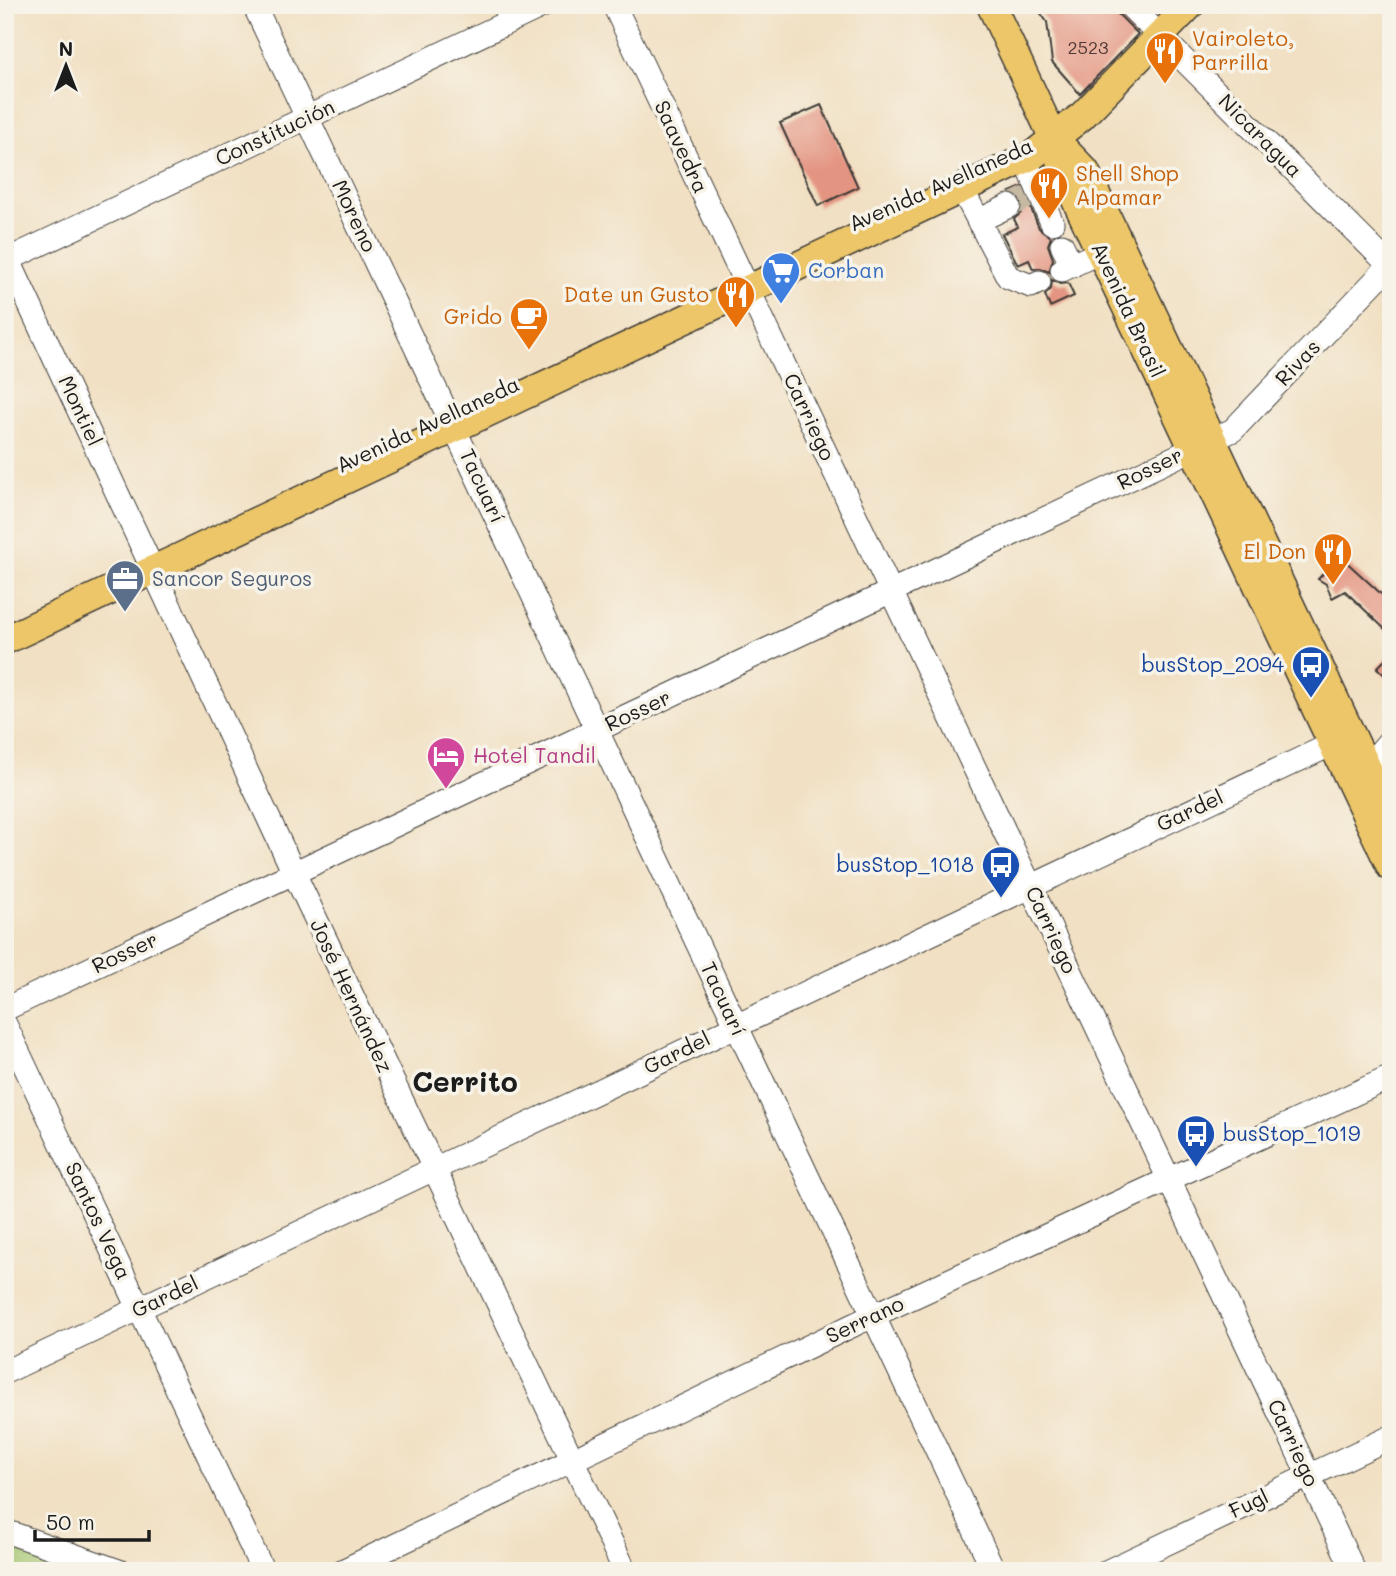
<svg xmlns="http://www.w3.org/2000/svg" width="1396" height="1576" font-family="Mali,sans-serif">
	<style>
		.green { fill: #a0c36c; stroke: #5e7044; stroke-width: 2 }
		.building { fill: #e49582 }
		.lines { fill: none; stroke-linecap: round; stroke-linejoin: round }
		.minor-tunnel { stroke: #c6b9a2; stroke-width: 23; stroke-dasharray: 23 11; stroke-linecap: butt }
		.minor-casing { stroke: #3c3935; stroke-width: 25 }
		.major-casing { stroke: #3c3935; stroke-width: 31 }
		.minor { stroke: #fff; stroke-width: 23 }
		.major { stroke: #ecc669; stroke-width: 28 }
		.labels { text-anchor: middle; stroke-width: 7; stroke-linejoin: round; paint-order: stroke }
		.number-label { font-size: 18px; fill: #4e3a36 }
		.food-label { font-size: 21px; fill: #c56008; stroke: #f7f3e8; text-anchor: end }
		.street-label { font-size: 21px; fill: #1c1c1c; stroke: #f7f3e8 }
		.shop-label { font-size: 21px; fill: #366cbe; stroke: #f7f3e8; text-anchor: start }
		.service-label { font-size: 21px; fill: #4e5e75; stroke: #f7f3e8; text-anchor: start }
		.transit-label { font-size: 21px; fill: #164399; stroke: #f7f3e8; text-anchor: end }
		.hotel-label { font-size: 21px; fill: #b23c85; stroke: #f7f3e8; text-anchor: start }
		.district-label { font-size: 28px; font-weight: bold; fill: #1c1c1c; stroke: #f7f3e8 }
	</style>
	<rect width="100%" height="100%" fill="#f7f3e8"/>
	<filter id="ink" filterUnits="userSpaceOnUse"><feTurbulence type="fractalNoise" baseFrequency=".0143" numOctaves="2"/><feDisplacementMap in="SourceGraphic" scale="14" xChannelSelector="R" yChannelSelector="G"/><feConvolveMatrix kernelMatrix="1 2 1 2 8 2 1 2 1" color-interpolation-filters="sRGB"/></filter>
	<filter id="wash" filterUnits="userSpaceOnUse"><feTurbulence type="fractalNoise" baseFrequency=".00686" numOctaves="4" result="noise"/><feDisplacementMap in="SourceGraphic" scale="28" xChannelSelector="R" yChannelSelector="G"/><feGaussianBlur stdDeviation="1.57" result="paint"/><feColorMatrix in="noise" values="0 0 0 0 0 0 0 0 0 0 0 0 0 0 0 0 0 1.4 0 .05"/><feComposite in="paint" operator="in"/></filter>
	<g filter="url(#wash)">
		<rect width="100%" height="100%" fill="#f1e0c3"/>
		<!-- green -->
		<path class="green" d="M5 1545 79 1571H5Z"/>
		<g id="blocks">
			<!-- building -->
			<path class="building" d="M1035 5H1109L1138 34 1080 94 1052 62 1047 22Z
				M821 105 858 187 818 206 780 123Z
				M1022 187 1039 228 1051 237 1048 245 1053 259 1049 272 1041 268 1033 269 1029 260 1018 265 1002 234 1018 227 1014 219 1021 213 1022 201 1010 192Z
				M1052 280 1060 284 1068 283 1074 296 1050 307 1045 295 1051 289Z
				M1340 556 1391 603V635L1345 591 1332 598 1326 584 1318 579Z
				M1391 654V681L1377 668Z"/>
		</g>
	</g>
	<g filter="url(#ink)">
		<use href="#blocks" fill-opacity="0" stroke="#3c3935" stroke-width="2"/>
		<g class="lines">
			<!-- minor-tunnel -->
			<path class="minor-tunnel" d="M1009 206 1030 196"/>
			<!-- minor casing -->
			<g class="minor-casing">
				<path id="minor" d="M254 5 994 1571
					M614 5 1354 1571
					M1129 5 1391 267
					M1025 159 1052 223
					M962 189 1008 277 1031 286 1039 282
					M978 221 1009 206
					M1062 245 1072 266
					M5 252 294 873 625 1571
					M5 261 544 5
					M1062 270 1100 252
					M1349 770 1374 759 1391 739
					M5 1009 1233 430 1391 264
					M5 1024 263 1571
					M5 1372 1347 737
					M5 1531 119 1571
					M342 1571 872 1316 1391 1077
					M1108 1571 1391 1437"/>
			</g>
			<!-- major casing -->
			<g class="major-casing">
				<path id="major" d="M991 5 1053 137 1066 179 1391 867
					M1057 142 1085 171 1391 819
					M5 640 1033 155 1082 116 1190 5"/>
			</g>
			<!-- minor -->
			<use href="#minor" class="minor"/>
			<!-- major -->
			<use href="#major" class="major"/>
		</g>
	</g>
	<!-- icons -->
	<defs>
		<g id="restaurant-pin" transform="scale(2.0125)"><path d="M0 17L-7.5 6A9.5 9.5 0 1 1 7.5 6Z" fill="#e8710a" stroke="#f7f3e8"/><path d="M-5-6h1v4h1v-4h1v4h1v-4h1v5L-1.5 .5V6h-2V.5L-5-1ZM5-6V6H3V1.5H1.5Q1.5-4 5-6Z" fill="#fff"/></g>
		<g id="supermarket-pin" transform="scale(2.0125)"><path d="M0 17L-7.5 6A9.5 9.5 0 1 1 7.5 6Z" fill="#3f7fe0" stroke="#f7f3e8"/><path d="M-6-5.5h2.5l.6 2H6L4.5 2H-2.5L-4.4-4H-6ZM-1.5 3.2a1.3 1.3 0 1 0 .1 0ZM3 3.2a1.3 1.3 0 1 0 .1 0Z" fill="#fff"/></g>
		<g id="cafe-pin" transform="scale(2.0125)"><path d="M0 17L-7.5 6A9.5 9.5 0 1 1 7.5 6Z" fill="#e8710a" stroke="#f7f3e8"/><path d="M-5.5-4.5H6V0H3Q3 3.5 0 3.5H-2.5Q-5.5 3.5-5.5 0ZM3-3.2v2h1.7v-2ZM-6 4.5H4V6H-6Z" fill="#fff"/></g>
		<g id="office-pin" transform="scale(2.0125)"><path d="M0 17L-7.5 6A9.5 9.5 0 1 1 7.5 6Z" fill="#5c6f8a" stroke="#f7f3e8"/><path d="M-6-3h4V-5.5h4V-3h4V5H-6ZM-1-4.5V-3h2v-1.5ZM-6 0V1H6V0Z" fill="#fff"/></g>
		<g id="bus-pin" transform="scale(2.0125)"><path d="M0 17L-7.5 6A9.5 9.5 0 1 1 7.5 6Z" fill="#1a4fb4" stroke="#f7f3e8"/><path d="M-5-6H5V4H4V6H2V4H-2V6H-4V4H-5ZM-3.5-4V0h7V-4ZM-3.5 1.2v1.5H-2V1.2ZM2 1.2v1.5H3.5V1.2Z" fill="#fff"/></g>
		<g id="hotel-pin" transform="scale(2.0125)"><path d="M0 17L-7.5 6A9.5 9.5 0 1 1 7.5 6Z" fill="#d1479c" stroke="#f7f3e8"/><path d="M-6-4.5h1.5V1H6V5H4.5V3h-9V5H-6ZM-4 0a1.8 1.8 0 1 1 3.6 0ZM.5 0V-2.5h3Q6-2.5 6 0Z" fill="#fff"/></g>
	</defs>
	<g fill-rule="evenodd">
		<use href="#restaurant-pin" x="1165" y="51"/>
		<use href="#restaurant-pin" x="1049" y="186"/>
		<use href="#supermarket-pin" x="781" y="271"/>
		<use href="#restaurant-pin" x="736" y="295"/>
		<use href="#cafe-pin" x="529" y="317"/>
		<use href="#restaurant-pin" x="1333" y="552"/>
		<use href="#office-pin" x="125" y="579"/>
		<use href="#bus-pin" x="1311" y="665"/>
		<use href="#hotel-pin" x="446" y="756"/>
		<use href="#bus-pin" x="1001" y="865"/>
		<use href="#bus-pin" x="1196" y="1134"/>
	</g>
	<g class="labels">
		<!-- number labels -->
		<g class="number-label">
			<text x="1088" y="54">2523</text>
		</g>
		<!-- food labels -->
		<g class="food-label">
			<text x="1192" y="46" text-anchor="start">Vairoleto,<tspan x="1192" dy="24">Parrilla</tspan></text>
			<text x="1076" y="181" text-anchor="start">Shell Shop<tspan x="1076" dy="24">Alpamar</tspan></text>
			<text x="709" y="302">Date un Gusto</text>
			<text x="502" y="324">Grido</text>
			<text x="1306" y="559">El Don</text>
		</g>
		<!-- street labels -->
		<g class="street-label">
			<text transform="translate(275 133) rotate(-25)" y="7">Constitución</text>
			<text transform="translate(1260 136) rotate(45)" y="7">Nicaragua</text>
			<text transform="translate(681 147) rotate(65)" y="7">Saavedra</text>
			<text transform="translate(941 185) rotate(-24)" y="7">Avenida Avellaneda</text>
			<text transform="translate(354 216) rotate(65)" y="7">Moreno</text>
			<text transform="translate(1128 310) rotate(65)" y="7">Avenida Brasil</text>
			<text transform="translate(1298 363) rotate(-47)" y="7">Rivas</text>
			<text transform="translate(80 411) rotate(65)" y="7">Montiel</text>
			<text transform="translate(809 417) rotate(65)" y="7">Carriego</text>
			<text transform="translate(428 425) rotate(-25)" y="7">Avenida Avellaneda</text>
			<text transform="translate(1150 469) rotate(-26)" y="7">Rosser</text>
			<text transform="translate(482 486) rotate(65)" y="7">Tacuarí</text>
			<text transform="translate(638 711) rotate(-25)" y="7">Rosser</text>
			<text transform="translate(1190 811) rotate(-25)" y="7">Gardel</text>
			<text transform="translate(1051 930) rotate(65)" y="7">Carriego</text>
			<text transform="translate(125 953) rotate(-25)" y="7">Rosser</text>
			<text transform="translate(351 996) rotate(65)" y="7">José Hernández</text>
			<text transform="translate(723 999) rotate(65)" y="7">Tacuarí</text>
			<text transform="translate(677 1053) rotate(-26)" y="7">Gardel</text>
			<text transform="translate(98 1221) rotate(65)" y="7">Santos Vega</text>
			<text transform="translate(165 1297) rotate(-25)" y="7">Gardel</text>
			<text transform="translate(865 1320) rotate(-25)" y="7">Serrano</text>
			<text transform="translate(1293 1443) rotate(65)" y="7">Carriego</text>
			<text transform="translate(1249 1504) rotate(-25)" y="7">Fugl</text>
		</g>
		<!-- shop labels -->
		<g class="shop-label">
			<text x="808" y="278">Corban</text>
		</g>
		<!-- service labels -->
		<g class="service-label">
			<text x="152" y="586">Sancor Seguros</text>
		</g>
		<!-- transit labels -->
		<g class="transit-label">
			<text x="1284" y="672">busStop_2094</text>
			<text x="974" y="872">busStop_1018</text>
			<text x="1223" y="1141" text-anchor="start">busStop_1019</text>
		</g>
		<!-- hotel labels -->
		<g class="hotel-label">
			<text x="473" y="763">Hotel Tandil</text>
		</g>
		<!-- district labels -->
		<g class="district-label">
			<text x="465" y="1092">Cerrito</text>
		</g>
	</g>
	<!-- margin -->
	<rect width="1396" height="1576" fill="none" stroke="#f7f3e8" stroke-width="28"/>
	<!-- north arrow -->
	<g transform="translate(66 66)" stroke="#f7f3e8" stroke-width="5" paint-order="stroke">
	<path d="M0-5L12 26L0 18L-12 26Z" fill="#1c1c1c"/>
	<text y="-10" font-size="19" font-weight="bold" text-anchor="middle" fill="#1c1c1c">N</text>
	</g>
	<!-- scale -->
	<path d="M35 1530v10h114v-10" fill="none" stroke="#1c1c1c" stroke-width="3.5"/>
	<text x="46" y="1530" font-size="21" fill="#1c1c1c" stroke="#f7f3e8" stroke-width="5" paint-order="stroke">50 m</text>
</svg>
